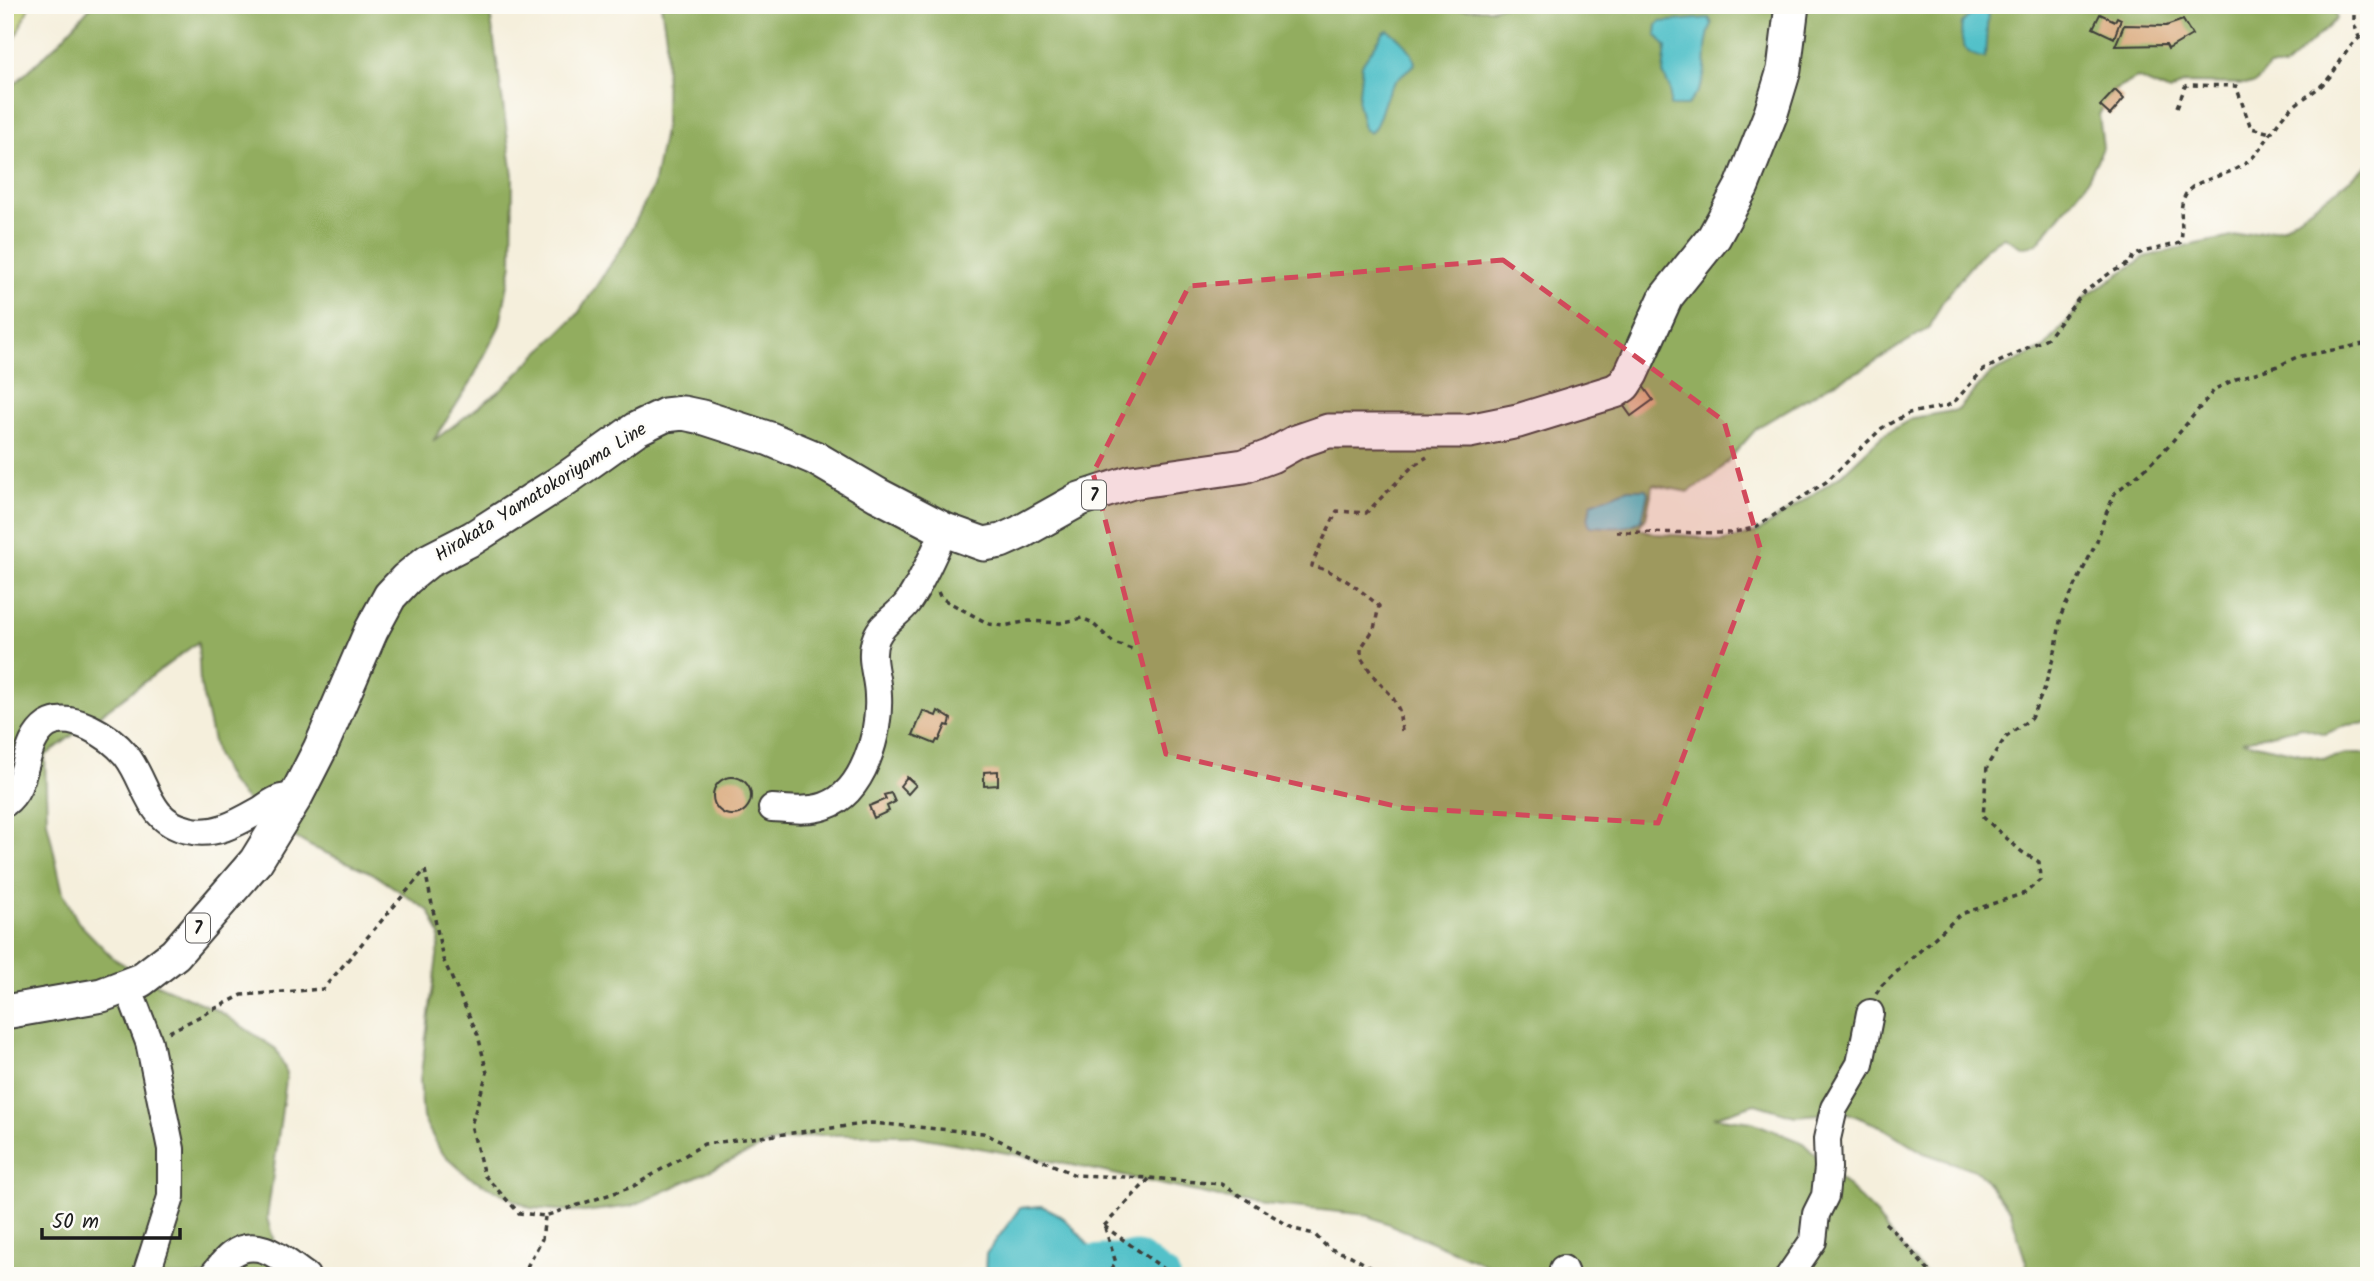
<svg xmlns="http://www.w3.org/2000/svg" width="2374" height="1281" font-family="Kalam,sans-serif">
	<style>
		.green { fill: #b9c96b; stroke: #6a7244; stroke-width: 2 }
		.forest { fill: #92ad5f; stroke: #57643e; stroke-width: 2 }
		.water { fill: #53c1c9; stroke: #386e72; stroke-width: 2 }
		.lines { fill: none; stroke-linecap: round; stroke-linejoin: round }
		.river { stroke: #53c1c9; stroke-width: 33 }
		.building { fill: #daab7f }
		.minor-casing { stroke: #3d3c39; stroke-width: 30 }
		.major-casing { stroke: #3d3c39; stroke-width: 37 }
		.path { stroke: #3d3c39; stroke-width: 3.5; stroke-dasharray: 5 5; stroke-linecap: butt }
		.minor { stroke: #fff; stroke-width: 26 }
		.major { stroke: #fff; stroke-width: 33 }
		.marked { fill: #d1495b; fill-opacity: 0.2; stroke: #d1495b; stroke-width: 5; stroke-dasharray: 14 9; stroke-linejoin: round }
		.labels { text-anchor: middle; stroke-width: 5; stroke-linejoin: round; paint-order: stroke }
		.shield { fill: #fdfcf7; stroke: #605f5e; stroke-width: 2 }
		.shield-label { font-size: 18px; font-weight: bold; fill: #1c1c1c }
		.street-label { font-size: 19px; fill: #1c1c1c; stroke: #fdfcf7 }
	</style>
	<rect width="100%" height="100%" fill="#fdfcf7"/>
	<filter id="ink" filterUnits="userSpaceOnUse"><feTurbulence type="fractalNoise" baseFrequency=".0143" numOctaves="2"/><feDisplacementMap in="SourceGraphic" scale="14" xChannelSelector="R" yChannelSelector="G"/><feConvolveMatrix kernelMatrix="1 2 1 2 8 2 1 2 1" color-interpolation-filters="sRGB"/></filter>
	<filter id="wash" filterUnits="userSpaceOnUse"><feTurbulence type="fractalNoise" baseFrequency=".00686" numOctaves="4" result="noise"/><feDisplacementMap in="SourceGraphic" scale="28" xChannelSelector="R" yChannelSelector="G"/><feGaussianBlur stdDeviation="1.57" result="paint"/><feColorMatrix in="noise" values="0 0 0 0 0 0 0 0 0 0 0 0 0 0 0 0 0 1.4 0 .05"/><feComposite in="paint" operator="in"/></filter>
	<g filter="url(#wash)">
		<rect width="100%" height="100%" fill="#f5efdc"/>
		<!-- green -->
		<path class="green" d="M5 5H30L5 61Z"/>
		<!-- forest -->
		<path class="forest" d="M92 5H489L513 175 512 264 500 325 471 382 433 441 502 389 577 315 624 244 653 187 665 126 666 37 661 5H1450L1452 9H1489L1505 5H2334L2337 19 2284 67H2269L2255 84 2184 83 2170 92 2137 78 2111 92 2099 115 2103 148 2085 185 2037 244 2021 247 2004 237 1987 247 1964 274 1941 304 1930 327 1863 369 1830 385 1758 427 1716 474 1688 492 1653 485 1646 517 1638 528 1656 534 1691 536 1721 542 1758 532 1842 474 1883 435 1913 418 1958 410 1990 374 2045 347 2073 315 2085 297 2145 257 2196 244 2283 227 2339 188 2369 164V723L2347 725 2325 734 2301 727 2242 741 2324 759 2348 754H2369V1276H2030L2010 1210 1978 1171 1924 1153 1880 1126 1845 1112 1795 1116 1755 1104 1713 1117 1752 1122 1802 1142 1875 1213 1888 1232 1928 1276H1513L1367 1215 1238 1201 1072 1165 909 1135H816L768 1144 632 1206 584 1212 530 1208 469 1177 441 1152 423 1118 420 1080 440 935 429 911 372 873 310 846 266 820 231 784 216 755 200 683 198 642 45 756 47 821 63 893 78 922 113 958 157 984 219 1011 276 1049 287 1073 267 1218 284 1276H5V93L59 42Z"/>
		<!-- water -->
		<path class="water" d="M1978 11H1988L1985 58C1964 56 1959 42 1962 23L1970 15Z
			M1709 18 1712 24C1697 59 1718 73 1686 106H1670V89L1663 73 1666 47 1656 35 1657 25 1660 22Z
			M1388 30C1400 38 1413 49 1415 64 1406 71 1396 78 1391 87 1382 101 1381 123 1370 133L1364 129 1358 103 1362 64 1384 32Z
			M1629 489H1646L1648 493 1642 519C1628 531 1607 527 1590 526L1588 521 1591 503Z
			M1041 1206C1064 1214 1075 1229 1090 1247L1089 1255 1078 1276H985L986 1254 1020 1208Z"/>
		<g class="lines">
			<!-- river -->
			<path class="river" d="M1081 1263 1137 1258 1163 1276"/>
		</g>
		<g id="blocks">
			<!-- building -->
			<path class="building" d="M2100 14 2115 21 2117 17 2121 19 2114 38 2093 28Z
				M2183 20 2192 35 2168 49 2166 45 2115 46 2124 25 2166 26Z
				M2115 90 2124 99 2110 115 2100 106Z
				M1643 386 1653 400 1631 416 1621 402Z
				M923 711 936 716 938 711 951 719 949 726 946 725 939 741 937 740 935 744 913 735Z
				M998 771V785L984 786V772Z
				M713 796a19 19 0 1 1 38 0a19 19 0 1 1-38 0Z
				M907 777 916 785 908 794 900 786Z
				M891 793 895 802 887 806 889 811 874 818 869 806 886 799 884 795Z"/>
		</g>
	</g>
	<g filter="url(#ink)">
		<use href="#blocks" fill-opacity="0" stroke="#3d3c39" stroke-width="2"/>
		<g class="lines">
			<!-- minor casing -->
			<g class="minor-casing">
				<path id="minor" d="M5 803C30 785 21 743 47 725 71 710 111 737 126 755 148 783 147 821 188 830 215 837 239 822 262 809 268 805 274 800 281 798 285 797 292 797 296 796
					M772 808C789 809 808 812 825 806 864 793 880 733 878 696 878 676 868 658 876 638 882 622 899 615 908 602 923 580 933 554 945 530
					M127 985 149 1042 171 1149V1197L148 1269 150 1276
					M1563 1269 1566 1276
					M212 1276C218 1269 224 1260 231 1255 258 1234 284 1261 306 1276
					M1789 1276 1813 1241 1816 1214 1825 1196 1828 1168 1827 1139 1834 1108 1860 1064 1870 1013"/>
			</g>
			<!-- major casing -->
			<g class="major-casing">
				<path id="major" d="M5 1012 102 995 141 980 175 954 256 861 296 796 320 749 371 631 390 596 406 579 428 561 473 538 567 478 636 429 665 415 683 413 702 417 770 439 815 458 878 495 945 530 984 544 1001 541 1021 532 1080 499 1132 482 1244 466 1271 456 1296 442 1328 431H1469L1518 421 1615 391 1624 385 1631 374 1666 297 1714 237 1742 186 1771 113 1784 70 1792 5"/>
			</g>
			<!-- path -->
			<path class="path" d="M2354 5V24L2359 37
				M2177 107 2185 87 2188 85 2236 86 2251 128 2271 133
				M1616 532 1730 533 1754 528 1826 482 1882 428 1909 413 1947 406 1956 400 1983 370 2047 338 2084 292 2110 273 2130 263 2133 256 2143 252 2180 243C2186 228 2175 207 2188 191 2200 177 2235 176 2253 157 2266 144 2273 127 2285 114 2297 101 2315 93 2327 80 2341 65 2348 40 2369 33
				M938 592 941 598 989 624 1004 626 1029 621 1060 623 1082 618 1091 622 1114 643 1135 650
				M1402 731 1399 710 1392 696 1375 678 1361 658V648L1374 629 1379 606C1359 589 1339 572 1312 566L1313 561 1337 511 1366 513 1412 467 1427 457
				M1876 994 1882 985 1961 914 2025 893 2040 880 2039 862 2022 852 1983 817 1987 766 2005 738 2031 718 2044 690 2056 648 2061 615 2097 541 2105 516 2115 493 2148 466 2171 443 2215 389 2236 379 2278 366 2297 357 2369 343
				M169 1032 242 995 323 989 425 870 443 959 478 1035 487 1073 471 1125 484 1175 519 1213 545 1216 632 1187 704 1144 872 1123 983 1133 1075 1175 1150 1178 1221 1184 1294 1229 1314 1234 1328 1248 1351 1256 1386 1276
				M1885 1223C1904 1239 1916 1259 1934 1276
				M1104 1226 1174 1276
				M1104 1226 1150 1178
				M522 1276 542 1239 545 1217
				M1104 1276 1116 1263 1105 1228"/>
			<!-- minor -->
			<use href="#minor" class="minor"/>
			<!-- major -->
			<use href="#major" class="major"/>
		</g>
	</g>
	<!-- marked area -->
	<path class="marked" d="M1503 260 1724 421 1761 551 1658 823 1404 808 1166 754 1093 473 1189 286Z"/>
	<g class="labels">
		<!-- shield labels -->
		<g class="shield">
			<rect x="1082" y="480.5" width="24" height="29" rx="5"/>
			<rect x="186" y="913.5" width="24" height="29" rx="5"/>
		</g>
		<g class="shield-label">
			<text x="1094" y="501">7</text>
			<text x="198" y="934">7</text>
		</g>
		<!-- street labels -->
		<g class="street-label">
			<text transform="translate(540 491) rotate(-32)" y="7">Hirakata Yamatokoriyama Line</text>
		</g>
	</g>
	<!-- margin -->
	<rect width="2374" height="1281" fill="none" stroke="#fdfcf7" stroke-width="28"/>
	<!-- scale -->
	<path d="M42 1228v10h138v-10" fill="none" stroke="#1c1c1c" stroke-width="3.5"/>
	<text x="52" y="1228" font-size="21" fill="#1c1c1c" stroke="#fdfcf7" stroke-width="5" paint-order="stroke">50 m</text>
</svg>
